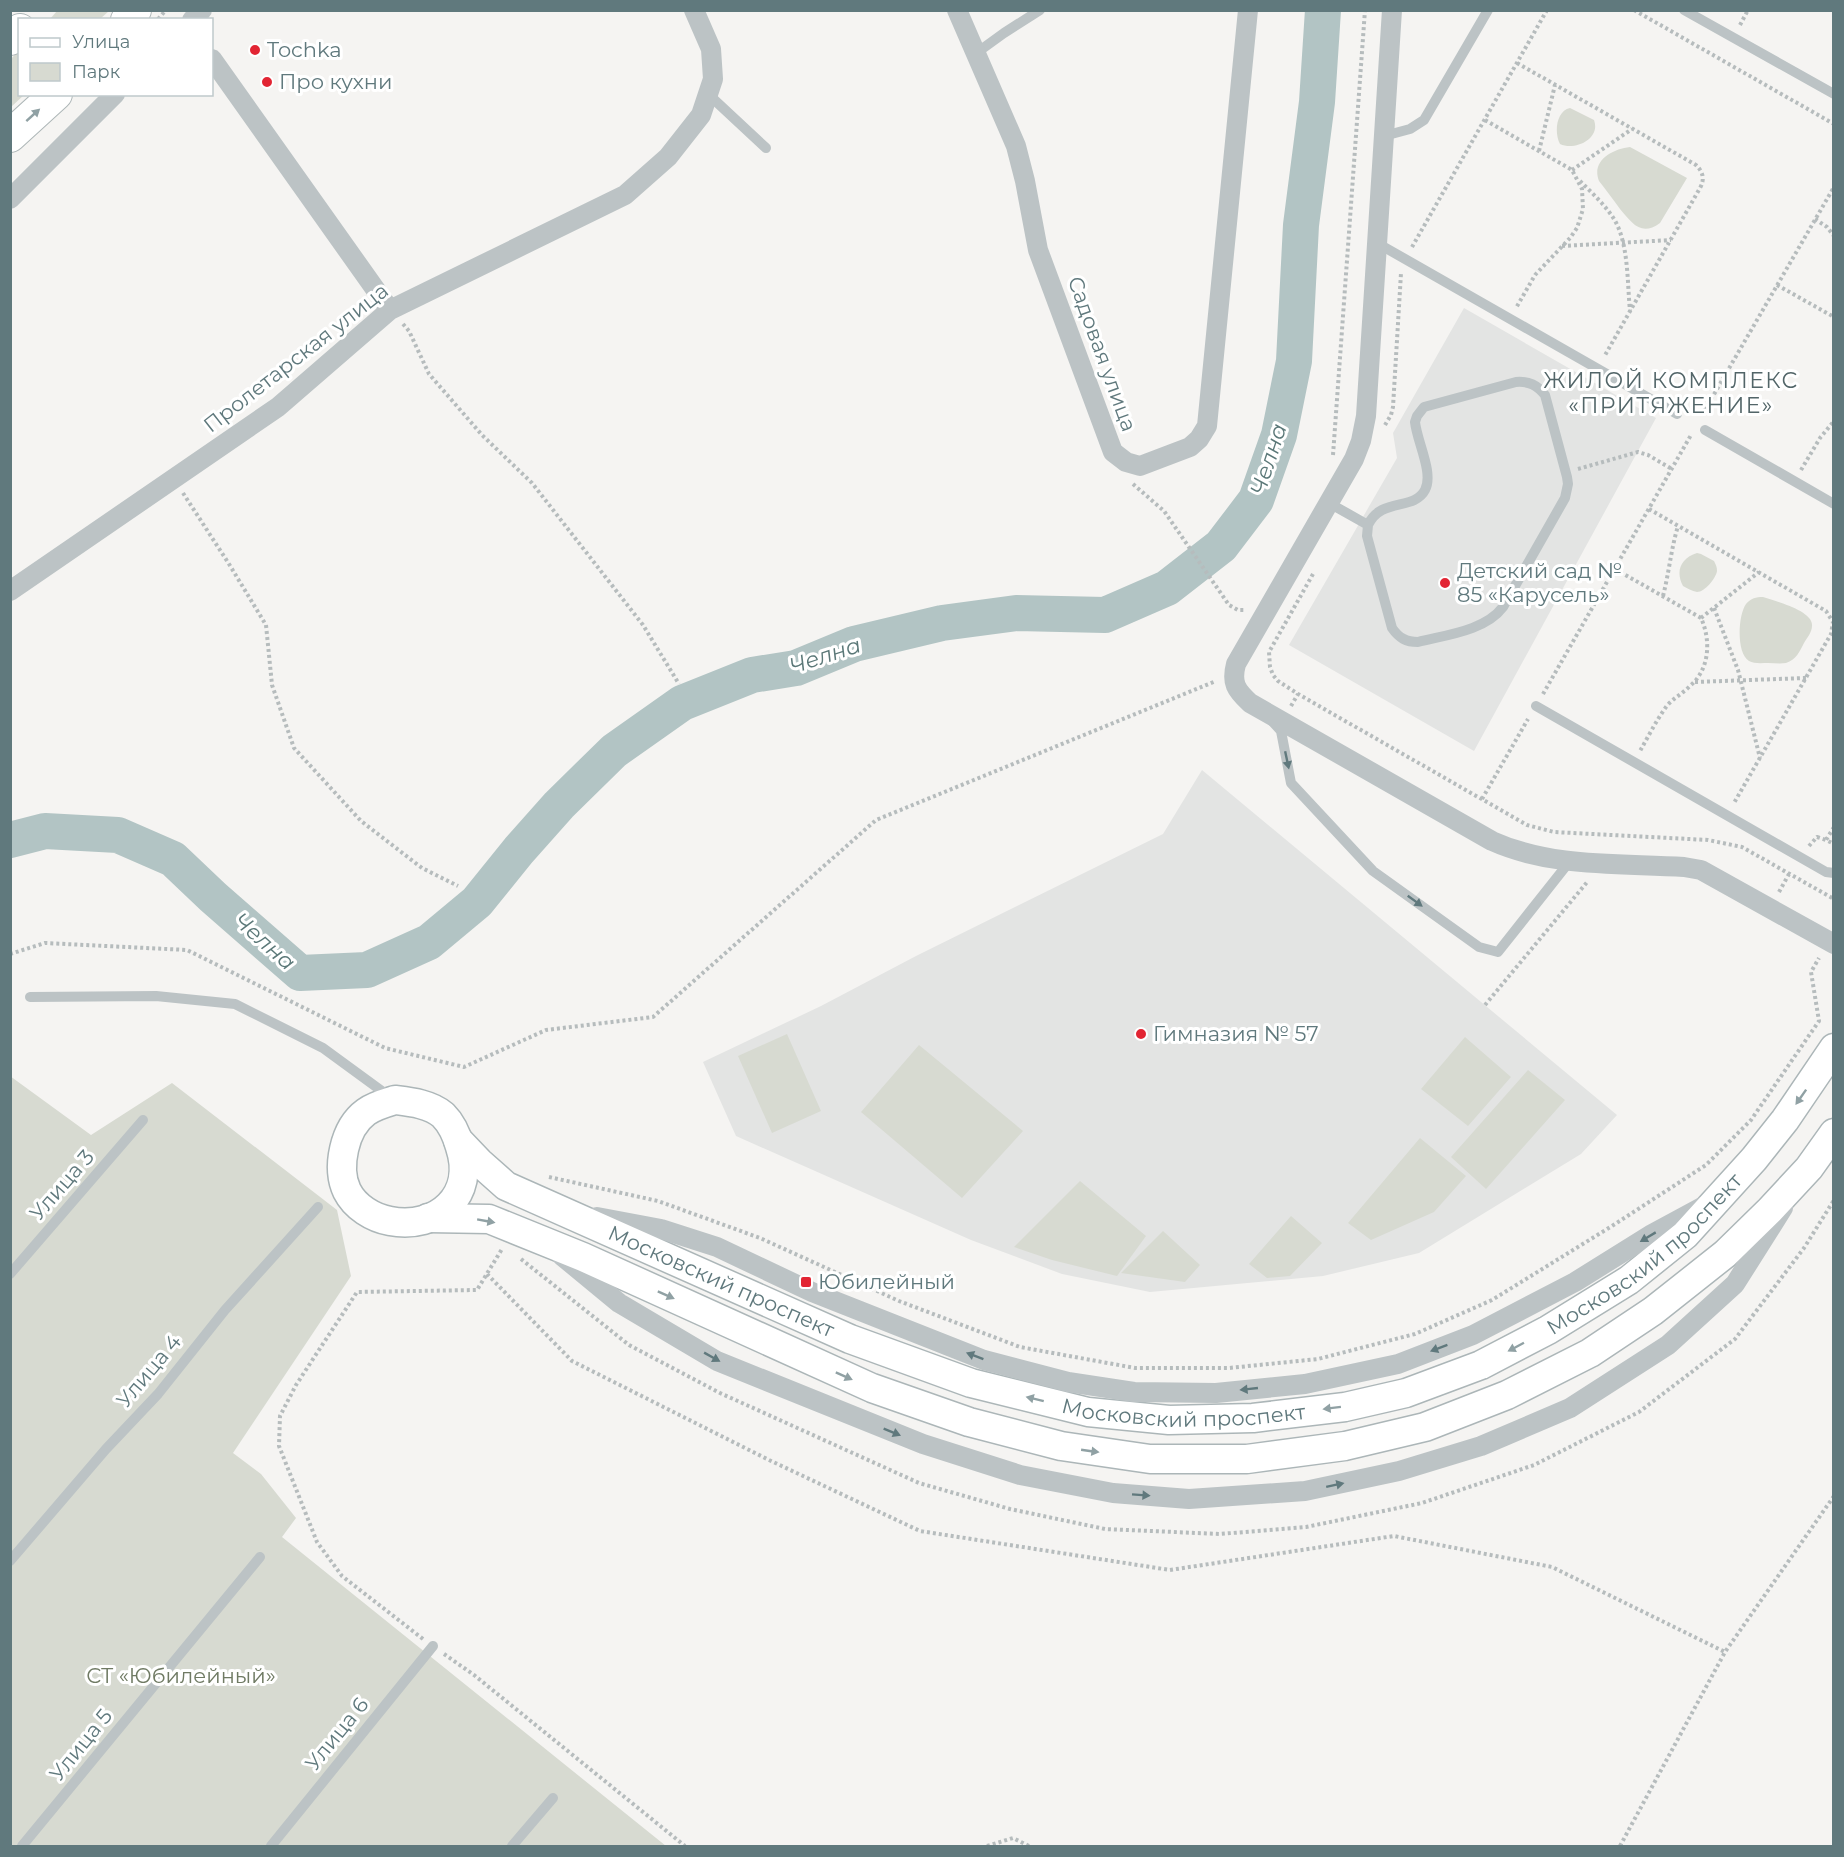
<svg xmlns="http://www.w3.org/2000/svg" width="1844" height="1857" font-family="Montserrat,sans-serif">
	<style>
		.built { fill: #e3e4e3 }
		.green { fill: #d7dad1 }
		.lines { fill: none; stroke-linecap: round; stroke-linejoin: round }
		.river { stroke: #b2c4c4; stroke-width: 36 }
		.secondary-casing { stroke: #acb6b8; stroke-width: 31 }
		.primary-casing { stroke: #adb6b7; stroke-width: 34 }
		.path { stroke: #b6bcbd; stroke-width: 4; stroke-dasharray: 3 3; stroke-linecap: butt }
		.service { stroke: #bcc3c5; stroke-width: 10 }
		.minor { stroke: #bcc3c5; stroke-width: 20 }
		.secondary { stroke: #fff; stroke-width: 28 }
		.primary { stroke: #fff; stroke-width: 32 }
		.oneway { fill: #90a1a4 }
		.oneway2 { fill: #60797d }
		.poi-dot { fill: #e22533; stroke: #fff; stroke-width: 2 }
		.labels { text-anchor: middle; stroke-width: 6; stroke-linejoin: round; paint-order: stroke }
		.poi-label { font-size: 21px; fill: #60797d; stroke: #fff; text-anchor: start }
		.street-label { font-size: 21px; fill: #60797d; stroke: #fff }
		.park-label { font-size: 21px; fill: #6f7a63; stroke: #fff }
		.neighbourhood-label { font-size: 22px; letter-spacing: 1.5px; fill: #526568; stroke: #fff }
		.water-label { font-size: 22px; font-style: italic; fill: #5b7878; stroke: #fff }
	</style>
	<rect width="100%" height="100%" fill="#f5f4f2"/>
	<!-- built -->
	<path class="built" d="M1464 308 1656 418 1474 751 1289 645 1397 458 1393 433Z
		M1202 770 1617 1115 1581 1154 1419 1253 1323 1276 1150 1292 1062 1274 971 1240 736 1136 703 1062 821 1006 916 956 1163 834Z"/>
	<!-- green -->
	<path class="green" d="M57 11V10L109 11 100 19H50Z
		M19 50 20 94 24 95 11 107V59Z
		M1570 108 1594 120C1601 139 1575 151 1560 144 1554 133 1556 111 1570 108Z
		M1630 147 1687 178 1660 223C1641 237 1632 223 1620 209 1613 199 1606 190 1599 181 1591 161 1612 149 1630 147Z
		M1697 553 1701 554 1714 561C1716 565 1717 567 1717 571 1716 578 1705 592 1697 592 1692 591 1687 588 1683 586 1675 571 1681 558 1697 553Z
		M1763 597C1775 601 1814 611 1812 626 1812 632 1807 638 1804 643 1800 651 1796 660 1786 663 1780 664 1774 663 1768 663 1762 663 1754 664 1749 661 1736 653 1738 615 1746 604 1751 598 1756 597 1763 597Z
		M787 1034 821 1111 772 1133 738 1056Z
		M1465 1037 1511 1077 1468 1126 1421 1089Z
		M919 1045 1023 1131 962 1198 861 1112Z
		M1528 1070 1565 1100 1486 1189 1451 1157Z
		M10 1076 91 1135 172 1083 337 1210 351 1276 233 1453 261 1474 296 1518 282 1537 666 1846H11Z
		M1420 1138 1466 1176 1434 1212 1371 1240 1348 1223Z
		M1080 1181 1146 1236 1117 1276 1052 1260 1014 1247Z
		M1291 1216 1322 1243 1290 1276 1267 1278 1249 1264Z
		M1163 1231 1200 1265 1185 1282 1121 1273Z"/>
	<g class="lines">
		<!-- river -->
		<path class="river" d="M10 840 45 831 118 835 173 859 213 897 300 973 367 970 429 942 477 902 519 850 559 805 614 751 682 703 752 675 796 668 854 644 942 623 1016 613 1105 615 1167 588 1221 546 1256 500 1279 435 1294 361 1301 225 1317 102 1323 10"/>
		<!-- secondary casing -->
		<g class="secondary-casing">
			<g id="secondary">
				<path d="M395 1100C411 1102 430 1104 443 1115 451 1123 457 1136 460 1147 476 1195 438 1230 390 1221 373 1218 355 1207 347 1191 336 1168 344 1128 366 1112 374 1106 385 1103 395 1100Z"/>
				<path id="s1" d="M458 1140 479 1162 506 1186 850 1339 971 1383 1088 1412 1169 1420 1253 1418 1345 1407 1406 1393 1481 1365 1548 1330 1629 1280 1685 1235 1754 1159 1785 1120 1834 1048"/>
				<path d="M428 1218 489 1219 583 1257 872 1388 969 1422 1061 1446 1150 1459H1247L1345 1446 1425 1427 1507 1395 1590 1353 1653 1311 1725 1254 1770 1210 1809 1168 1834 1133"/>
			</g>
		</g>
		<!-- primary casing -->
		<g class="primary-casing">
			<path id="primary" d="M127 20 135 10
				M10 39 20 30
				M10 136 56 94"/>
		</g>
		<!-- path -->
		<path class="path" d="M1634 10 1834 124
			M158 19 166 10
			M1740 25 1748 10
			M1517 63 1696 165C1703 172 1705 179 1700 188L1604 357
			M1485 120 1572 170 1582 189 1583 209 1577 228 1570 238 1535 275 1516 308
			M1539 151 1555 85
			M1572 170 1632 129
			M1580 181C1591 192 1603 203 1612 216 1629 240 1627 281 1630 311
			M1815 219 1827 227 1834 236
			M1562 246 1671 240
			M1412 247 1547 10
			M1777 285 1834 317
			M403 324 409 331 429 374 482 435 532 483 643 625 679 684
			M1702 415 1834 187
			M1385 425 1391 415 1393 407 1401 273
			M1333 455 1365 10
			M1578 469 1638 452 1648 455 1672 469
			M1801 470 1820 438 1834 421
			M1133 484 1164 511 1229 605 1238 610H1245
			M183 493 229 564 266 625 272 685 294 748 361 821 422 868 458 886
			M1649 509 1826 611 1833 622 1831 634 1734 803
			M1615 569 1701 618C1711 640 1710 669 1690 686 1682 694 1672 699 1666 707 1656 721 1648 737 1640 751
			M1313 574 1269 652 1270 667 1273 675 1278 681 1298 694 1527 825 1554 832 1708 840 1742 847 1834 899
			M1663 596C1669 573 1671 549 1678 526
			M1714 608 1738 670 1760 758
			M1701 618 1759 572
			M1695 682 1806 678
			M1543 694 1691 435
			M1291 706 1298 694
			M1482 799 1528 719
			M1834 827 1826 840 1834 844
			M1809 846 1817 837 1826 840
			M1779 892 1789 874
			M10 954 45 943 187 950 385 1048 464 1067 546 1030 653 1017 876 820 1216 681
			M1485 1005 1588 881
			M549 1177 658 1201 760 1238 899 1301 1020 1347 1135 1368H1229L1318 1359 1415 1334 1492 1300 1612 1226 1706 1165 1751 1120 1819 1021 1811 972 1819 958
			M521 1259 629 1345 720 1393 919 1483 1010 1509 1105 1529 1220 1534 1306 1527 1422 1503 1534 1465 1639 1412 1735 1339 1804 1248 1834 1200
			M487 1274 572 1361 769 1460 920 1531 1170 1570 1394 1536 1552 1567 1725 1652
			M423 1639 342 1576 317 1542 279 1446 280 1416 296 1385 357 1292 477 1290 502 1249
			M444 1654 474 1675 685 1846
			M987 1846 1013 1838 1029 1846
			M1620 1846 1725 1652 1834 1496"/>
		<!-- service -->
		<path class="service" d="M1684 10 1834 94
			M975 54 1004 33 1040 10
			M708 94 766 148
			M1384 136 1410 129 1424 120 1488 10
			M1377 243 1677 414
			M1705 430 1834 504
			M1329 503 1368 525 1367 536 1392 628C1399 638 1406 642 1418 642 1445 635 1485 631 1503 607L1565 498 1568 484 1567 477 1545 395C1537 385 1529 381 1516 382L1424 407 1417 416 1415 422C1417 442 1434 473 1425 490 1414 511 1381 497 1368 525
			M1536 706 1826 872 1834 873
			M1272 721 1281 731 1291 783 1373 871 1479 947 1498 952 1570 861
			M30 997 156 996 235 1004 323 1048 390 1097
			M10 1274 143 1120
			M10 1561 106 1449 158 1394 225 1310 318 1207
			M22 1846 260 1557
			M271 1846 433 1646
			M512 1846 553 1798"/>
		<!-- minor -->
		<path class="minor" d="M957 10 1016 146 1025 181 1038 250 1113 452 1126 462 1140 466 1190 447 1199 439 1207 426 1248 10
			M1392 10 1366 416 1361 441 1354 459 1236 664C1231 683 1236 690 1250 703L1492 841C1552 868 1620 863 1684 867L1701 870 1834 944
			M192 20 202 10
			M212 59 390 310
			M10 199 115 94
			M10 591 278 407 390 310 625 195 668 157 701 115 713 79 711 49 694 10
			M597 1217 661 1229 717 1247 812 1292 984 1360 1068 1382 1134 1392 1216 1393 1305 1384 1398 1364 1473 1335 1575 1282 1652 1234 1702 1207
			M562 1256 619 1303 717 1361 923 1444 1020 1475 1113 1493 1189 1499 1305 1491 1399 1471 1481 1446 1570 1408 1668 1345 1735 1284 1783 1208"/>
		<!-- secondary -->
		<use href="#secondary" class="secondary"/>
		<!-- primary -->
		<use href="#primary" class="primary"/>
	</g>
	<!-- one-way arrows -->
	<defs><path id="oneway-solid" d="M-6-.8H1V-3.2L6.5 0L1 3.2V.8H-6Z" transform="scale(1.5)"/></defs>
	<g class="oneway">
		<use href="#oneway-solid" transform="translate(33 115) rotate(-42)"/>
		<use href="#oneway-solid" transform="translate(1801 1097) rotate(125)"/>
		<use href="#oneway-solid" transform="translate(486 1221) rotate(10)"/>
		<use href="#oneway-solid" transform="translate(666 1295) rotate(24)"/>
		<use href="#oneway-solid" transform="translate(1516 1347) rotate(152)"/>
		<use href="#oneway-solid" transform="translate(844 1376) rotate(24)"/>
		<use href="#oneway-solid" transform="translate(1035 1399) rotate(-166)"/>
		<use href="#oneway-solid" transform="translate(1332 1408) rotate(173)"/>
		<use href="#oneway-solid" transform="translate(1090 1451) rotate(8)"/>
	</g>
	<g class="oneway2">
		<use href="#oneway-solid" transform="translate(1287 760) rotate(78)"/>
		<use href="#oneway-solid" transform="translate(1415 901) rotate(36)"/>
		<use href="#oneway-solid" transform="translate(1648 1237) rotate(149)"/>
		<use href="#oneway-solid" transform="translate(1439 1348) rotate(159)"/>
		<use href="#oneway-solid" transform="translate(975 1356) rotate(-159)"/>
		<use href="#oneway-solid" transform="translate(712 1357) rotate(29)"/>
		<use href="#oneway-solid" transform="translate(1249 1389) rotate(174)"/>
		<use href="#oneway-solid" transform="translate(892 1432) rotate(22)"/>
		<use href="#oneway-solid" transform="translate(1335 1485) rotate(-12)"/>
		<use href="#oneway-solid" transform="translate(1141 1495) rotate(4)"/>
	</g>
	<!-- markers -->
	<g class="poi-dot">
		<circle cx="255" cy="50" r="6"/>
		<circle cx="267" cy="82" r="6"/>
		<circle cx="1445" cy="583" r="6"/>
		<circle cx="1141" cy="1034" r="6"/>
		<rect x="800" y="1276" width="12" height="12" rx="3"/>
	</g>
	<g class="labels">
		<!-- poi labels -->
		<g class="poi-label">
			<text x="267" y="57">Tochka</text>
			<text x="279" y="89">Про кухни</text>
			<text x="1457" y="578">Детский сад №<tspan x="1457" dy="24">85 «Карусель»</tspan></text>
			<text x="1153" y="1041">Гимназия № 57</text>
			<text x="818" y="1289">Юбилейный</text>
		</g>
		<!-- street labels -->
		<g class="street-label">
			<text transform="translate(1102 354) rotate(70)" y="7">Садовая улица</text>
			<text transform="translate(296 358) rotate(-38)" y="7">Пролетарская улица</text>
			<text transform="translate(62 1185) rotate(-49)" y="7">Улица 3</text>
			<text dy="7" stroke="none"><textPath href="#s1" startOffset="1292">Московский проспект</textPath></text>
			<text dy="7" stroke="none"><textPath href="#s1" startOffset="302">Московский проспект</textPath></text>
			<text transform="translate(149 1371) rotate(-50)" y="7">Улица 4</text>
			<text dy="7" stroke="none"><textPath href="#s1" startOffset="788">Московский проспект</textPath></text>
			<text transform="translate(337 1734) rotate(-51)" y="7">Улица 6</text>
			<text transform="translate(81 1745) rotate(-51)" y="7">Улица 5</text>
		</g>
		<!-- park labels -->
		<g class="park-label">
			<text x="181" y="1683">СТ «Юбилейный»</text>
		</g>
		<!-- neighbourhood labels -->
		<g class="neighbourhood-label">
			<text x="1671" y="388">ЖИЛОЙ КОМПЛЕКС<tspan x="1671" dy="25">«ПРИТЯЖЕНИЕ»</tspan></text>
		</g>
		<!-- water labels -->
		<g class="water-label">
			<text transform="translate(1268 459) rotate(-72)" y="8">Челна</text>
			<text transform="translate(825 655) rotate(-18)" y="8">Челна</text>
			<text transform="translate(265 941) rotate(42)" y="8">Челна</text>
		</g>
	</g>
	<!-- border -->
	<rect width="1844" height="1857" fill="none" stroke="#60797d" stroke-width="24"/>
	<!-- legend -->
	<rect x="18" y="18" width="195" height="78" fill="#ffffff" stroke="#bfc9cb" stroke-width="1.5"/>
	<rect x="30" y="38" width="30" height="9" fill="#ffffff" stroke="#bfc9cb" stroke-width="1.5"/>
	<text x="72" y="48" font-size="18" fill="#60797d">Улица</text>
	<rect x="30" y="63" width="30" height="18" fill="#d7dad1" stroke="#bfc9cb" stroke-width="1.5"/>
	<text x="72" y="78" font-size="18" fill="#60797d">Парк</text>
</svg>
